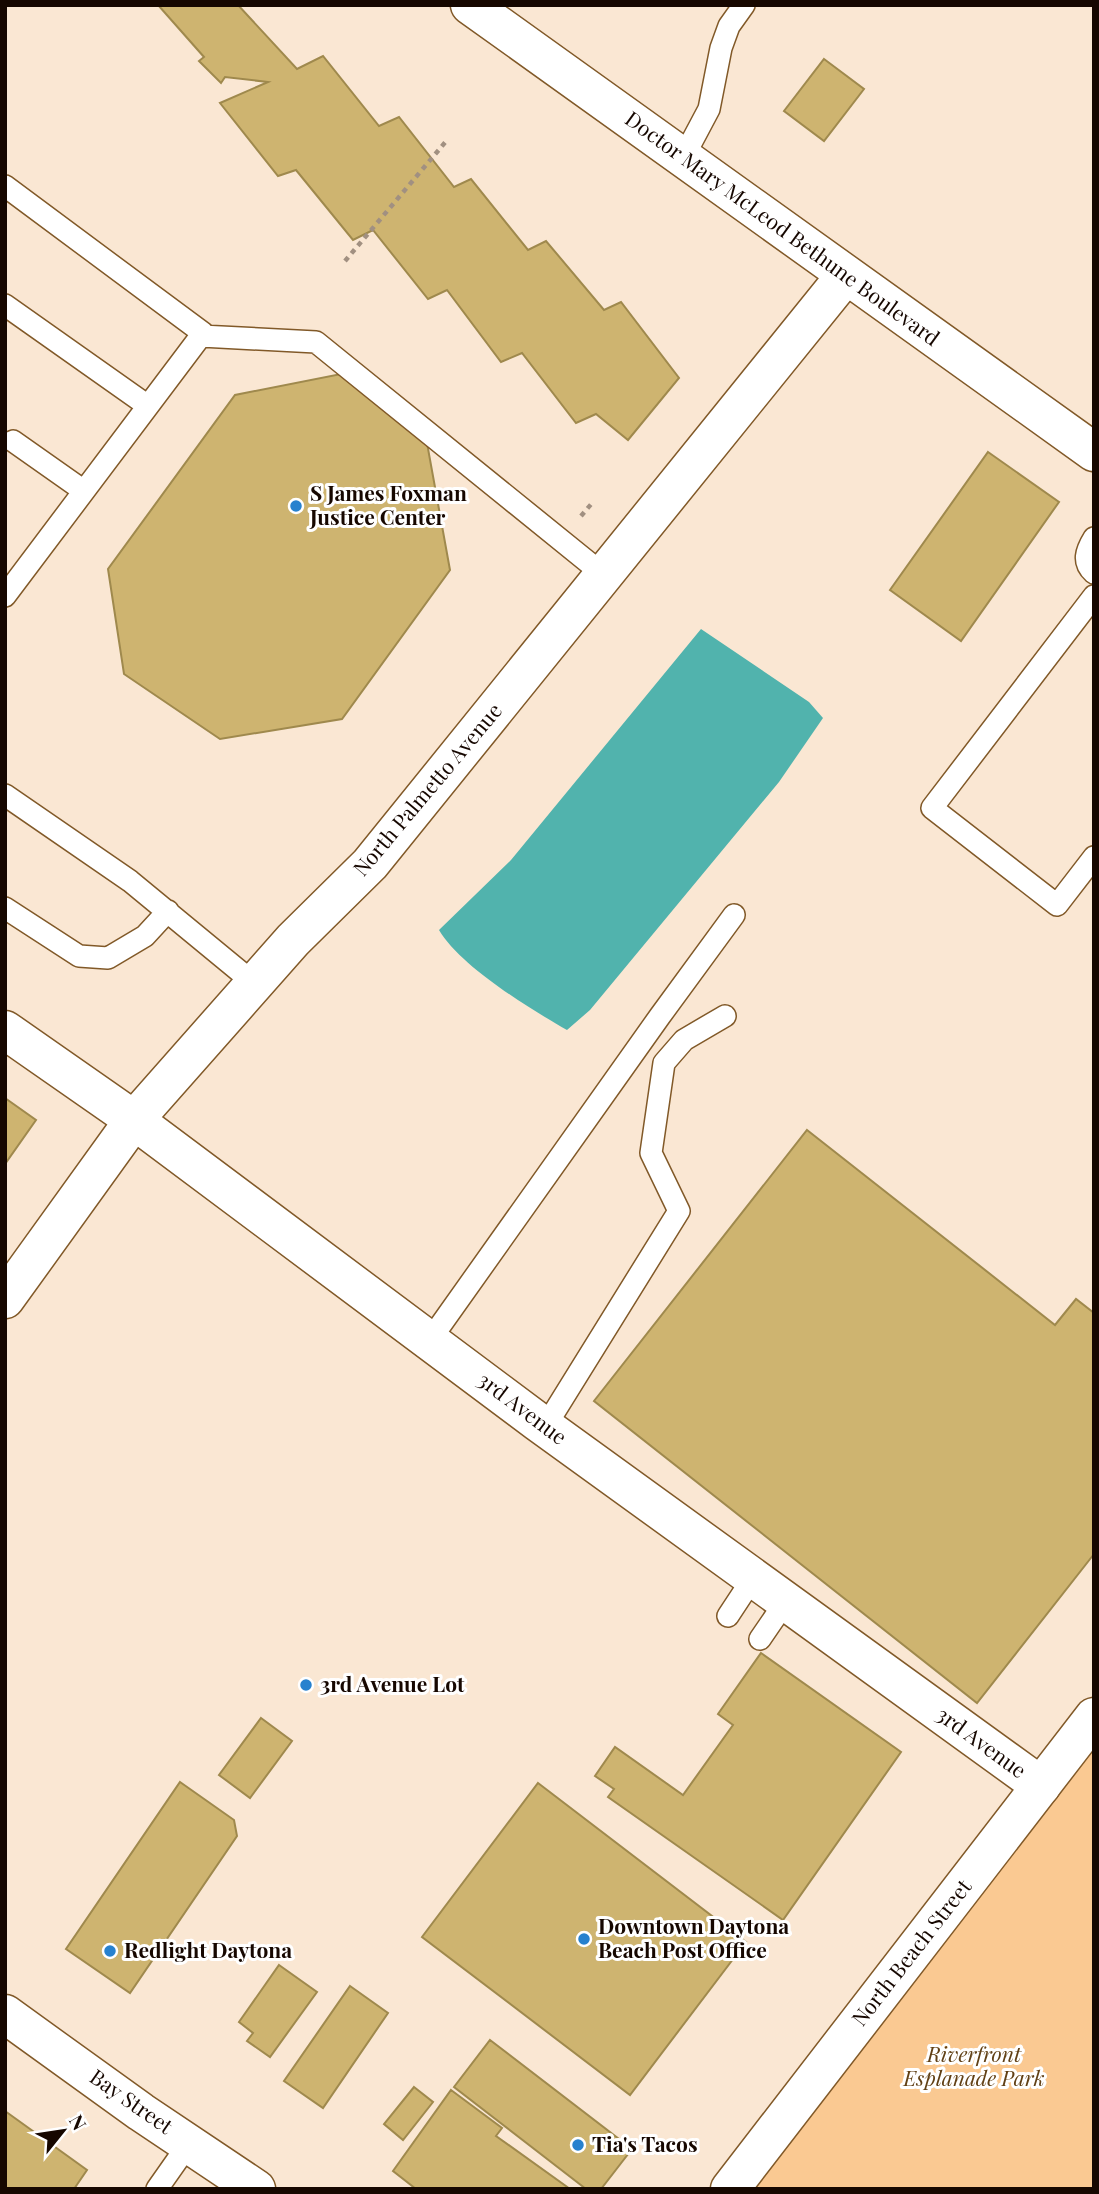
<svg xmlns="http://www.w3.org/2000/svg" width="1099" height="2194" font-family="'Playfair Display',serif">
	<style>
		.green { fill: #fac992 }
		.water { fill: #51b3ad }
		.building { fill: #ceb470; stroke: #9f894d; stroke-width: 2 }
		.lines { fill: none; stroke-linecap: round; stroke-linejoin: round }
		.service-casing { stroke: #815928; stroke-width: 24 }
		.minor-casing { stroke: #815928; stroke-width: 41 }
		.tertiary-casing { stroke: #815928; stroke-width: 41 }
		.path { stroke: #a19081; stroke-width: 4.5; stroke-dasharray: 5 5; stroke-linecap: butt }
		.service { stroke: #fff; stroke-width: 21 }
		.minor { stroke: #fff; stroke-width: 38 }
		.tertiary { stroke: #fff; stroke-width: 38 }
		.poi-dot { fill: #2781ce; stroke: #fff; stroke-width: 2.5 }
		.labels { text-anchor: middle; stroke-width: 6; stroke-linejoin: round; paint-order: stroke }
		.street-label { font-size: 21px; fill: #160700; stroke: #fff }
		.poi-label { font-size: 21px; font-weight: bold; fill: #160700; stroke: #fff; text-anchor: start }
		.park-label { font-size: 21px; font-style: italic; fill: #614015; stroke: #fff }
	</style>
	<rect width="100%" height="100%" fill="#fae7d3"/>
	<!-- green -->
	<path class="green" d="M1094 1717V2189H730Z"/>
	<!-- water -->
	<path class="water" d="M701 629 809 702 823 718 779 782 590 1010 567 1030C530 1009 460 966 439 930L511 860Z"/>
	<!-- building -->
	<path class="building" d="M158 5H238L297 69 323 56 379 126 399 117 454 187 471 179 528 250 546 241 604 310 621 302 679 378 628 440 596 414 576 423 522 353 501 362 447 290 428 299 373 230 353 240 296 170 278 176 220 103 268 82 225 77 221 83 199 61 204 57Z
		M824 59 864 89 824 141 784 111Z
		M341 374 427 443 450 570 342 719 220 739 124 674 108 569 235 395Z
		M988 452 1059 502 961 641 890 590Z
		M5 1098 36 1120 5 1164Z
		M807 1130 1055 1325 1076 1299 1094 1313V1554L977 1703 594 1401Z
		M761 1653 901 1752 783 1920 608 1797 614 1789 595 1776 615 1747 683 1795 733 1725 718 1714Z
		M261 1718 292 1741 250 1798 219 1775Z
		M180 1782 234 1820 237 1836 130 1993 66 1949Z
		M538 1783 746 1942 630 2095 422 1937Z
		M279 1965 317 1992 270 2057 247 2041 253 2033 239 2022Z
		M350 1986 388 2013 323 2108 284 2081Z
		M490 2040 632 2149 601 2189H586L454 2087Z
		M414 2087 433 2102 403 2140 384 2124Z
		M451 2090 502 2128 496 2136 570 2189H416L393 2171Z
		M5 2111 87 2170 74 2189H5Z"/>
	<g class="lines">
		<!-- service casing -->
		<g class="service-casing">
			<path id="service" d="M683 158 709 109 721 48 729 26 744 5
				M5 186 203 333 5 596
				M5 305 148 406
				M201 336 316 342 604 575
				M13 441 84 491
				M1094 538C1086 551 1082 562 1094 573
				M1094 596 932 808 1057 905 1094 857
				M5 795 130 881 255 984
				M5 908 79 956 108 958 145 936 168 911
				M430 1340 660 1016 734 915
				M545 1427 679 1211 651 1153 664 1063 684 1040 725 1016
				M728 1616 753 1578
				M760 1639 786 1601
				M157 2189 190 2142"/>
		</g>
		<!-- minor casing -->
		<g class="minor-casing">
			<path id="minor" d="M5 1030 134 1120 538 1422 1041 1786"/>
		</g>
		<!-- tertiary casing -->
		<g class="tertiary-casing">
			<path id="tertiary" d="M470 5 1094 452
				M5 1299 134 1120 293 940 370 864 846 275
				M5 2014 141 2112 256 2189
				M730 2189 1094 1717"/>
		</g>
		<!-- path -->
		<path class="path" d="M345 261 448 139
			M581 516 593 502"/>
		<!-- service -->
		<use href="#service" class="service"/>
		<!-- minor -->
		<use href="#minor" class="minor"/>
		<!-- tertiary -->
		<use href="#tertiary" class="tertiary"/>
	</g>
	<!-- markers -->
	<g class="poi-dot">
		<circle cx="296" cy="506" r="7"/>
		<circle cx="306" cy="1685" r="7"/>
		<circle cx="584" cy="1939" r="7"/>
		<circle cx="110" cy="1951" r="7"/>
		<circle cx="578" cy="2145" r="7"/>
	</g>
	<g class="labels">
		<!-- street labels -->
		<g class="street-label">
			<text transform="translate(782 229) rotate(36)" y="7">Doctor Mary McLeod Bethune Boulevard</text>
			<text transform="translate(428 790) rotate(-50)" y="7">North Palmetto Avenue</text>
			<text transform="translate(522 1409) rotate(37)" y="7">3rd Avenue</text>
			<text transform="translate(981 1743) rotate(36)" y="7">3rd Avenue</text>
			<text transform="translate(912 1953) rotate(-52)" y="7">North Beach Street</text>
			<text transform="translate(131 2102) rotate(35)" y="7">Bay Street</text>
		</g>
		<!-- poi labels -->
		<g class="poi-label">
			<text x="310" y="501">S James Foxman<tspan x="310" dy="24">Justice Center</tspan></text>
			<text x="320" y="1692">3rd Avenue Lot</text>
			<text x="598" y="1934">Downtown Daytona<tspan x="598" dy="24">Beach Post Office</tspan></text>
			<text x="124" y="1958">Redlight Daytona</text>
			<text x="592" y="2152">Tia's Tacos</text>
		</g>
		<!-- park labels -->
		<g class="park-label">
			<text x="974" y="2062">Riverfront<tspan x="974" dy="24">Esplanade Park</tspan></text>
		</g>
	</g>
	<!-- border -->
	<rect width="1099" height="2194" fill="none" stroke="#160700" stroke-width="14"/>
	<!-- north arrow -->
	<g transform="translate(63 2131) rotate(60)" stroke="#ffffff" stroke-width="5" paint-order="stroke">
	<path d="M0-5L12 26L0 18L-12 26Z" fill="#160700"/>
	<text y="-10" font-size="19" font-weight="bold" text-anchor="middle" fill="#160700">N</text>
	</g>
</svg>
